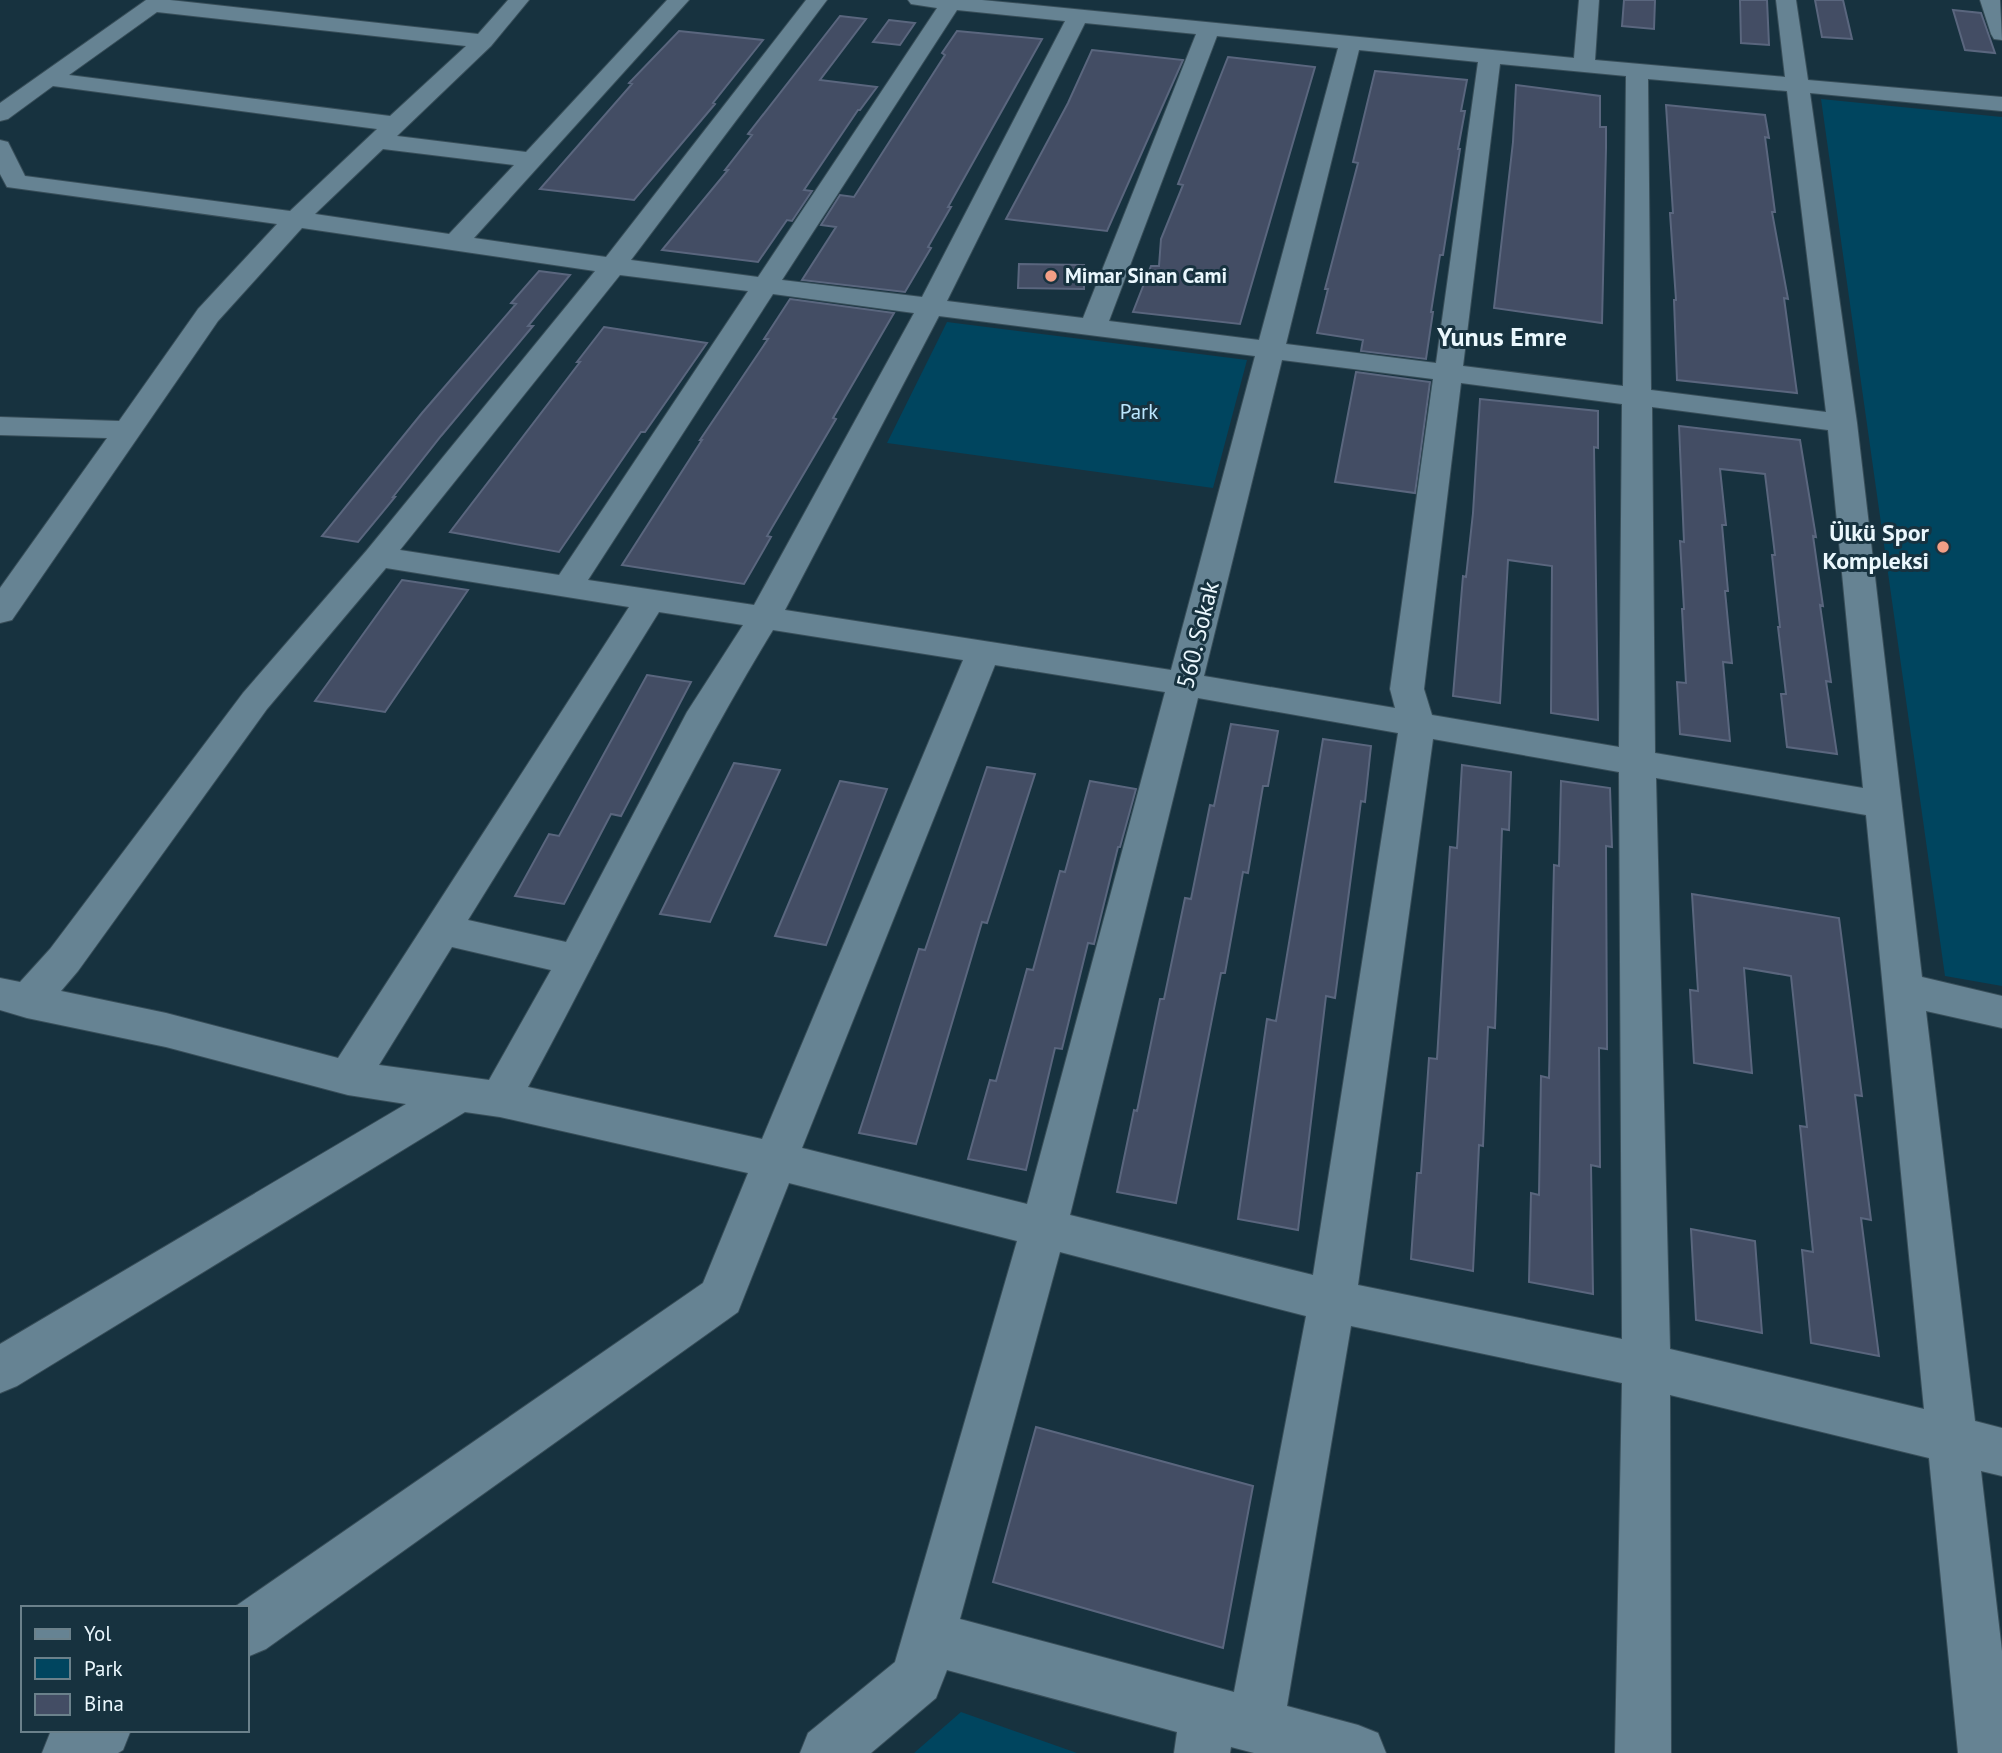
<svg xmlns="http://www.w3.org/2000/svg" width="2002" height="1753" font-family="'PT Sans',sans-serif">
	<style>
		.green { fill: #00455f }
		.building { fill: #434d64; stroke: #5a667e; stroke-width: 2 }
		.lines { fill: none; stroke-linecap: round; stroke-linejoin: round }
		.minor-casing { stroke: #384e59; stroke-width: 2 }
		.minor { fill: #668393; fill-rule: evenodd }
		.poi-dot { fill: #f39f86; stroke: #17323f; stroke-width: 2.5 }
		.labels { text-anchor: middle; stroke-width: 6; stroke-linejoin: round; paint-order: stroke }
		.far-poi-label { font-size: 21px; font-weight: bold; fill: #eaf7fd; stroke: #17323f; text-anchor: start }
		.far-park-label { font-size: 21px; fill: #bbe6fd; stroke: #17323f }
		.poi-label { font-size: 24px; font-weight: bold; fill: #eaf7fd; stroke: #17323f; text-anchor: end }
		.street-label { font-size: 24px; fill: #eaf7fd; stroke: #17323f }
		.far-district-label { font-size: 26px; font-weight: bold; fill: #eaf7fd; stroke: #17323f }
	</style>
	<rect width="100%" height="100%" fill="#17323f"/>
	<!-- green -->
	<path class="green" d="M1821 99 2002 117V986L1945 976Z
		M947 322 1247 360 1213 488 887 443Z
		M961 1712 1077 1753H914Z"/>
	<!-- building -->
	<path class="building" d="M1624 0H1655L1654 29 1622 26Z
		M1740 0H1767L1769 45 1741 43Z
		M1815 0H1843L1852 39 1822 37Z
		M1953 10 1981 13 1995 53 1965 50Z
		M840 16 866 19 820 80 877 87 860 110H858L804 190 812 191 792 221 787 220 758 262 662 250 728 170H725L752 135 748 134Z
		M889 20 915 23 900 45 873 42Z
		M679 31 763 40 713 103 715 104 634 200 540 189 632 84 629 83Z
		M957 31 1042 39 948 207H951L928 247 931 248 905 292 802 280 836 227 821 225 840 195 854 197 945 55 942 53Z
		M1092 50 1183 60 1107 231 1006 219 1068 103Z
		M1228 57 1315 67 1240 324 1133 312 1151 266H1159L1161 239 1183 185 1178 184Z
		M1375 71 1467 80 1461 111H1465L1458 149H1460L1443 255H1440L1431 312H1433L1426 359 1361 351 1363 340 1317 333 1328 289H1325L1358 163 1353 162Z
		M1516 85 1600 96V127H1606V148L1602 323 1494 308 1513 142Z
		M1666 105 1765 115 1769 138 1765 137 1775 212H1772L1788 299 1784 298 1797 393 1677 380 1674 300H1676L1670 213H1673Z
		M1019 264 1084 265V289L1018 288Z
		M539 271 570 275 528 326H533L441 436 393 497H395L358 542 322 536 422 413 516 304 511 303Z
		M790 299 894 313 833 418 836 419 767 536 771 537 744 584 622 565 702 440H700L768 339H764Z
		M604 327 707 343 645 432H641L559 552 450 532 580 362H577Z
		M1356 372 1430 382 1415 493 1335 482Z
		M1480 399 1598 411V448L1594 447 1598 720 1551 713 1552 566 1508 560 1500 703 1453 696 1463 576 1466 577 1473 513Z
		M1679 426 1800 440 1816 537 1813 536 1823 606 1820 605 1831 682 1826 681 1837 754 1787 747 1781 694H1786L1778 627H1780L1772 555H1775L1765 474 1720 469 1726 525H1722L1728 591H1725L1732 663 1723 662 1730 741 1680 734 1677 682 1686 683 1682 609H1684L1680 541 1684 542Z
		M402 580 468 590 385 712 315 701Z
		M647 675 691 682 621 816 611 814 564 904 515 896 549 834 559 836Z
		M1231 724 1278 731 1268 786H1263L1248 873 1243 872 1225 973H1221L1176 1203 1117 1192 1134 1110 1137 1111 1160 999H1164L1185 898 1191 899 1210 805 1214 806Z
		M1323 739 1371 746 1365 802 1361 801 1335 998 1326 996 1298 1230 1238 1219 1267 1019 1276 1021Z
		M734 763 780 770 710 922 660 914Z
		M1462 765 1511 772 1509 830 1502 829 1495 1028 1488 1027 1483 1146 1479 1145 1473 1271 1411 1259 1417 1173H1421L1429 1058 1437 1059 1450 847 1457 848Z
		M987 767 1035 774 987 923 982 922 916 1144 859 1133 919 949 925 950Z
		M840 781 887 789 826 945 775 936Z
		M1090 781 1136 789 1120 847H1118L1094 944 1088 943 1062 1049 1055 1048 1026 1170 968 1159 990 1080 996 1081 1027 969 1033 970 1060 871 1065 872Z
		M1561 781 1610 788 1612 847 1606 846 1607 1049 1599 1048 1600 1167 1591 1165 1593 1294 1529 1282 1531 1193 1539 1195 1541 1076 1549 1078 1554 865 1559 866Z
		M1692 894 1839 918 1862 1096 1855 1095 1871 1220 1861 1218 1879 1356 1811 1343 1802 1250 1813 1252 1800 1126 1807 1127 1791 976 1744 968 1752 1073 1694 1063 1690 990 1698 991Z
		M1691 1229 1755 1241 1762 1333 1696 1320Z
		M1036 1427 1253 1486 1223 1648 993 1582Z"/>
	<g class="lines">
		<!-- minor casing -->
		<g class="minor-casing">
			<path id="minor" d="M146 0H170L478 34 508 0H529L491 46 397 136 526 152 667 0H689L474 238 606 257 806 0H827L631 260 758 277 937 8 911 4 908 0H982L1574 58 1579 0H1599L1595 60 1785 77 1776 0H1796L1808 80 2002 97V111L1810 93 1857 423 1922 977 2002 996V1028L1926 1011 1975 1421 2002 1428V1476L1981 1471 2002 1651V1753H1958L1929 1458 1670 1395 1671 1753H1615L1622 1383 1351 1326 1287 1706 1358 1725 1378 1733 1386 1753H1254L1231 1747 1230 1753H1174L1177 1732 947 1670 936 1698 871 1753H800L808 1733 895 1662 1017 1241 789 1183 738 1312 266 1649 247 1657V1608H233L703 1283 748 1173 500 1117 465 1112 17 1386 0 1393V1344L406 1104 348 1095 166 1047 27 1018 0 1010V978L20 982 50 949 243 693 367 550 595 271 302 228 218 321 12 620 0 623V588L107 438 0 435V417L119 421 198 309 277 224 7 187 0 174V140L8 142 25 176 290 211 377 129 53 86 8 119 0 121V103ZM957 10 1065 21 922 297 782 280ZM157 12 466 46 390 116 69 75ZM1085 23 1196 34 1083 318 947 301ZM1217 36 1338 48 1259 340 1109 321ZM1359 50 1478 62 1436 363 1286 344ZM1500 64 1626 76 1623 386 1463 366ZM1648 79 1787 91 1826 412 1651 390ZM383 149 514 165 449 234 315 214ZM620 275 748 291 559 575 400 550ZM773 294 914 313 754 605 588 580ZM939 316 1255 356 1171 670 785 610ZM1282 360 1433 379 1390 689 1395 708 1204 676ZM1461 383 1622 404 1619 747 1432 715 1424 689ZM1652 407 1828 430 1863 788 1655 753ZM386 568 629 607 338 1058 166 1013 61 991 78 971 267 709ZM659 612 743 625 687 712 566 942 468 920ZM773 630 963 660 762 1139 528 1087C611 935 683 777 773 630ZM995 665 1165 692 1027 1204 802 1148ZM1198 698 1398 733 1313 1275 1070 1215ZM1433 739 1619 772 1622 1339 1358 1285ZM1656 778 1866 815 1924 1409 1670 1349ZM452 947 551 970 489 1080 379 1065ZM1060 1252 1306 1316 1234 1692 960 1619Z
				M1980 0H2000L2002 40 1994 39 1991 34Z
				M54 1730H131L123 1750 118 1753H42L50 1733Z"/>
		</g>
		<!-- minor -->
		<use href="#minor" class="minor"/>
	</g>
	<!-- markers -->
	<g class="poi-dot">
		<circle cx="1051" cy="276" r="7"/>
		<circle cx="1943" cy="547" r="7"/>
	</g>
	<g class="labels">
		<!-- far-poi labels -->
		<g class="far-poi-label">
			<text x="1065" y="283">Mimar Sinan Cami</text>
		</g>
		<!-- far-park labels -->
		<g class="far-park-label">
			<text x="1139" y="419">Park</text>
		</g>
		<!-- poi labels -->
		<g class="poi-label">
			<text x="1929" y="541">Ülkü Spor<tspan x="1929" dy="28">Kompleksi</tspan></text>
		</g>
		<!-- street labels -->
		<g class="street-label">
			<text transform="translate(1198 635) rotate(-76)" y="8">560. Sokak</text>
		</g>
		<!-- far-district labels -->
		<g class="far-district-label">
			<text x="1502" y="346">Yunus Emre</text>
		</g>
	</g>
	<!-- legend -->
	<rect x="21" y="1606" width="228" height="126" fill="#17323f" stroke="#6b818b" stroke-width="2"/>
	<rect x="35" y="1629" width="35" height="10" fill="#668393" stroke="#6b818b" stroke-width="2"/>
	<text x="84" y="1641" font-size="21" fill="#eaf7fd">Yol</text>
	<rect x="35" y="1658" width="35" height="21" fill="#00455f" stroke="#6b818b" stroke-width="2"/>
	<text x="84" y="1676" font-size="21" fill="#eaf7fd">Park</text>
	<rect x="35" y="1694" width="35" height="21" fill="#434d64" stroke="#6b818b" stroke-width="2"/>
	<text x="84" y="1711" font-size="21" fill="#eaf7fd">Bina</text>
</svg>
